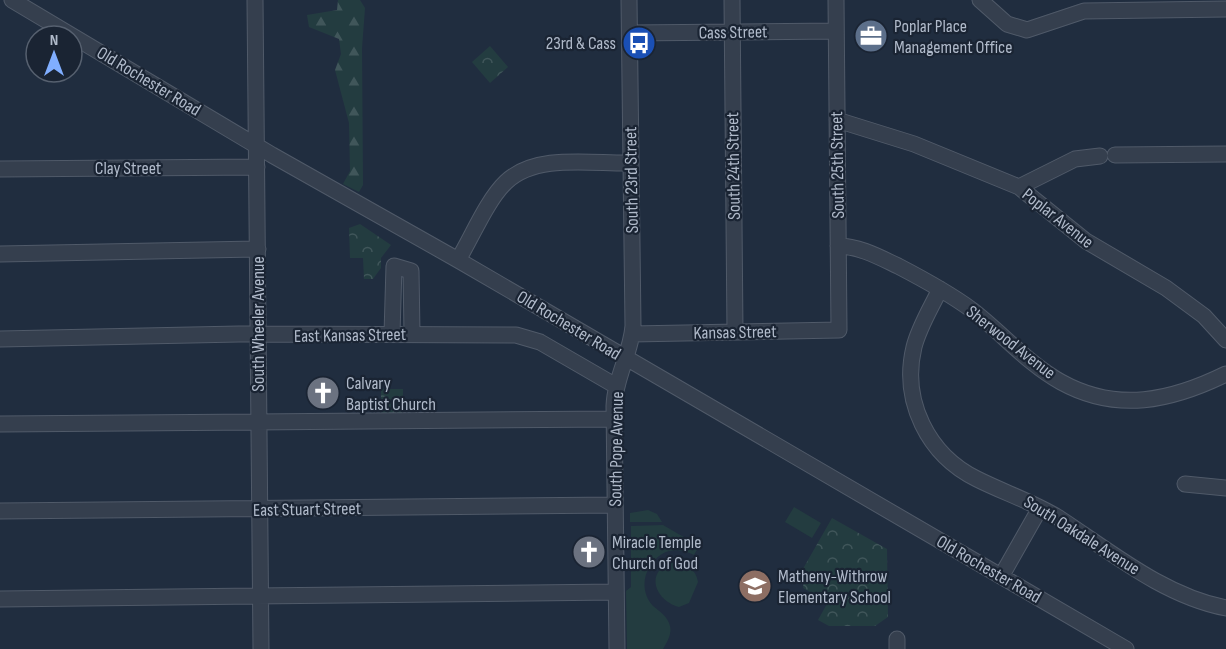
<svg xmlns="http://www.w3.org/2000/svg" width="1226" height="649" font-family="'Sofia Sans Condensed',sans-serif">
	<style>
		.grass { fill: #233c40 }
		.forest { fill: url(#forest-firs) }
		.park { fill: url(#park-crowns) }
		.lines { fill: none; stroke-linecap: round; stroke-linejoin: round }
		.minor-casing { stroke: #505a69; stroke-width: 17 }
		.minor { stroke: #353f4e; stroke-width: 15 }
		.labels { text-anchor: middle; stroke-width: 4.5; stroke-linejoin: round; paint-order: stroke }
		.poi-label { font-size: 18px; fill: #b0baca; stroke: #1a2433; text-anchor: start }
		.street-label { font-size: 18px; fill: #b0baca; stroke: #1a2433 }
	</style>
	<defs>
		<pattern id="forest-firs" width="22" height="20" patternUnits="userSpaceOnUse" patternTransform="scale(1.5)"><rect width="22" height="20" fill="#233c40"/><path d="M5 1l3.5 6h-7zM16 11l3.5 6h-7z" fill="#40565a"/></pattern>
		<pattern id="park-crowns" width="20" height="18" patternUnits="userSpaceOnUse" patternTransform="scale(1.5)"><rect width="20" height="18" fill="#233c40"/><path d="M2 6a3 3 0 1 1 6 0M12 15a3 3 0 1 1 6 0" fill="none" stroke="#40565a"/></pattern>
	</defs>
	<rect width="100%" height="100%" fill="#202d3f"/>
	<!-- grass -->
	<path class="grass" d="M794 507 821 523 812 538 785 522Z
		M648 510 657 514 662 522H630V513Z
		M663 525 699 546 694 555C684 550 672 548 662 554 644 565 638 590 653 606 659 611 666 615 669 623 673 632 668 641 663 649H627L626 591 631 587V526Z
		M676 562C688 564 696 570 698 582L689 603 679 607C653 600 644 568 676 562Z"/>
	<!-- forest -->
	<path class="forest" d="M338 0H360L365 8 362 48 363 185 359 192 343 184 350 171 349 123 335 70 341 54 339 39 309 27 307 15 337 10Z"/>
	<!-- park -->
	<path class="park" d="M490 46 508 67 490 83 472 62Z
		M360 224 391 245 381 258V268L373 279H364L363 258H350L349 228Z
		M381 389H403V417H381Z
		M832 518 887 549 888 617 875 626H829L818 620 828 602 803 588 804 578 800 574Z"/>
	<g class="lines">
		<!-- minor casing -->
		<g class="minor-casing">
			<path id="minor" d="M12 0 272 155 458 260 1126 649
				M255 0 261 649
				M732 0 735 332
				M980 0 1007 24 1027 30 1084 11 1226 9
				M630 33 836 31
				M837 120 914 144 1019 187 1086 241 1166 288 1204 316 1226 340
				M1115 155 1226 154
				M0 169 257 167
				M1019 187 1075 159 1100 156
				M838 246C859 246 879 257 898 266 923 279 949 293 972 310 1002 333 1028 364 1061 382 1117 413 1171 401 1226 374
				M0 254 258 249
				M458 260C472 237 487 200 506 182 536 153 593 164 631 163
				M940 289C931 308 919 327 914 347 901 401 928 455 977 479 1005 493 1033 502 1059 518 1111 552 1164 596 1226 608
				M392 334 394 266 411 271 412 334
				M632 334 839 330 836 0
				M0 339 239 334 516 335 540 342 616 386
				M0 424 614 419
				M1185 484 1226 488
				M0 511 615 505
				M1002 575 1040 508
				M0 599 616 592
				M897 639V649
				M617 649 614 406C615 378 631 353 633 326L629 0"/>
		</g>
		<!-- minor -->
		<use href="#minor" class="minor"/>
	</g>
	<!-- icons -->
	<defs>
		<g id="office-disc" transform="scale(1.725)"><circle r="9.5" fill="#5c6f8a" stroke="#1a2433"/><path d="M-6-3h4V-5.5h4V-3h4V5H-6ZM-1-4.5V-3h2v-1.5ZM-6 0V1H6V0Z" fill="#fff"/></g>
		<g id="bus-disc" transform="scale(1.725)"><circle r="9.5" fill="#1a4fb4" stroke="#1a2433"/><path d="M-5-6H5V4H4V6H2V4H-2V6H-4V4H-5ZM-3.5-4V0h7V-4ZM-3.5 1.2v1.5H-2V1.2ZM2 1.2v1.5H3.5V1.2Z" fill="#fff"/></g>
		<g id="church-disc" transform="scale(1.725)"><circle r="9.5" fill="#6b7280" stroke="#1a2433"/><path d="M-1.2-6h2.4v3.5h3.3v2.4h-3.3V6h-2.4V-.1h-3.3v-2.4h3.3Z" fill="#fff"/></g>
		<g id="school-disc" transform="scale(1.725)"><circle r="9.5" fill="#8d6e63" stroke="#1a2433"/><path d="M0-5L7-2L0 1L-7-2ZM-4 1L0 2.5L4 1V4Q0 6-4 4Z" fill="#fff"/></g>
	</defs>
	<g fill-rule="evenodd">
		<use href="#office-disc" x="871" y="36"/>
		<use href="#bus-disc" x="639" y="43"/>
		<use href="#church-disc" x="323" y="393"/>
		<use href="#church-disc" x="589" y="552"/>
		<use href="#school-disc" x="755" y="586"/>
	</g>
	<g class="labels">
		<!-- poi labels -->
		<g class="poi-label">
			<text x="894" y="32">Poplar Place<tspan x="894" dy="21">Management Office</tspan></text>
			<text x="616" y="49" text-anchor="end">23rd &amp; Cass</text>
			<text x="346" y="389">Calvary<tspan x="346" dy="21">Baptist Church</tspan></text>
			<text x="612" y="548">Miracle Temple<tspan x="612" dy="21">Church of God</tspan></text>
			<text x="778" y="582">Matheny-Withrow<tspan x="778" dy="21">Elementary School</tspan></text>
		</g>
		<!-- street labels -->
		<g class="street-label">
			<text transform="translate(733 32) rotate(-1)" y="6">Cass Street</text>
			<text transform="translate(149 81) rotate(31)" y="6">Old Rochester Road</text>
			<text transform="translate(837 165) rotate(-91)" y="6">South 25th Street</text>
			<text transform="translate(733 166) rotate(-91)" y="6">South 24th Street</text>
			<text x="128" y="174">Clay Street</text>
			<text transform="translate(631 180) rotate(-91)" y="6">South 23rd Street</text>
			<text transform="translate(1058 218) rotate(38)" y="6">Poplar Avenue</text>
			<text transform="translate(258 324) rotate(-90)" y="6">South Wheeler Avenue</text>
			<text transform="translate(569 325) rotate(31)" y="6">Old Rochester Road</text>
			<text transform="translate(735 332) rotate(-1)" y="6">Kansas Street</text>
			<text transform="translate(350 335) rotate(-1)" y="6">East Kansas Street</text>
			<text transform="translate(1011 342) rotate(38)" y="6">Sherwood Avenue</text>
			<text transform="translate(616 449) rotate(-89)" y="6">South Pope Avenue</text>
			<text transform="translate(307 509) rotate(-1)" y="6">East Stuart Street</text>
			<text transform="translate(1082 535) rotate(32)" y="6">South Oakdale Avenue</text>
			<text transform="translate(989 569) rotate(30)" y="6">Old Rochester Road</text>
		</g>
	</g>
	<!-- north arrow -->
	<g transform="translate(54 54)"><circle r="28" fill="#1a2433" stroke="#56606f" stroke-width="1.5"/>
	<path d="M0-4.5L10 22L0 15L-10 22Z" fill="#80aeff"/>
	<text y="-9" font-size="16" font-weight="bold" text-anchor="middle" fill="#b0baca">N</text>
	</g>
</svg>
